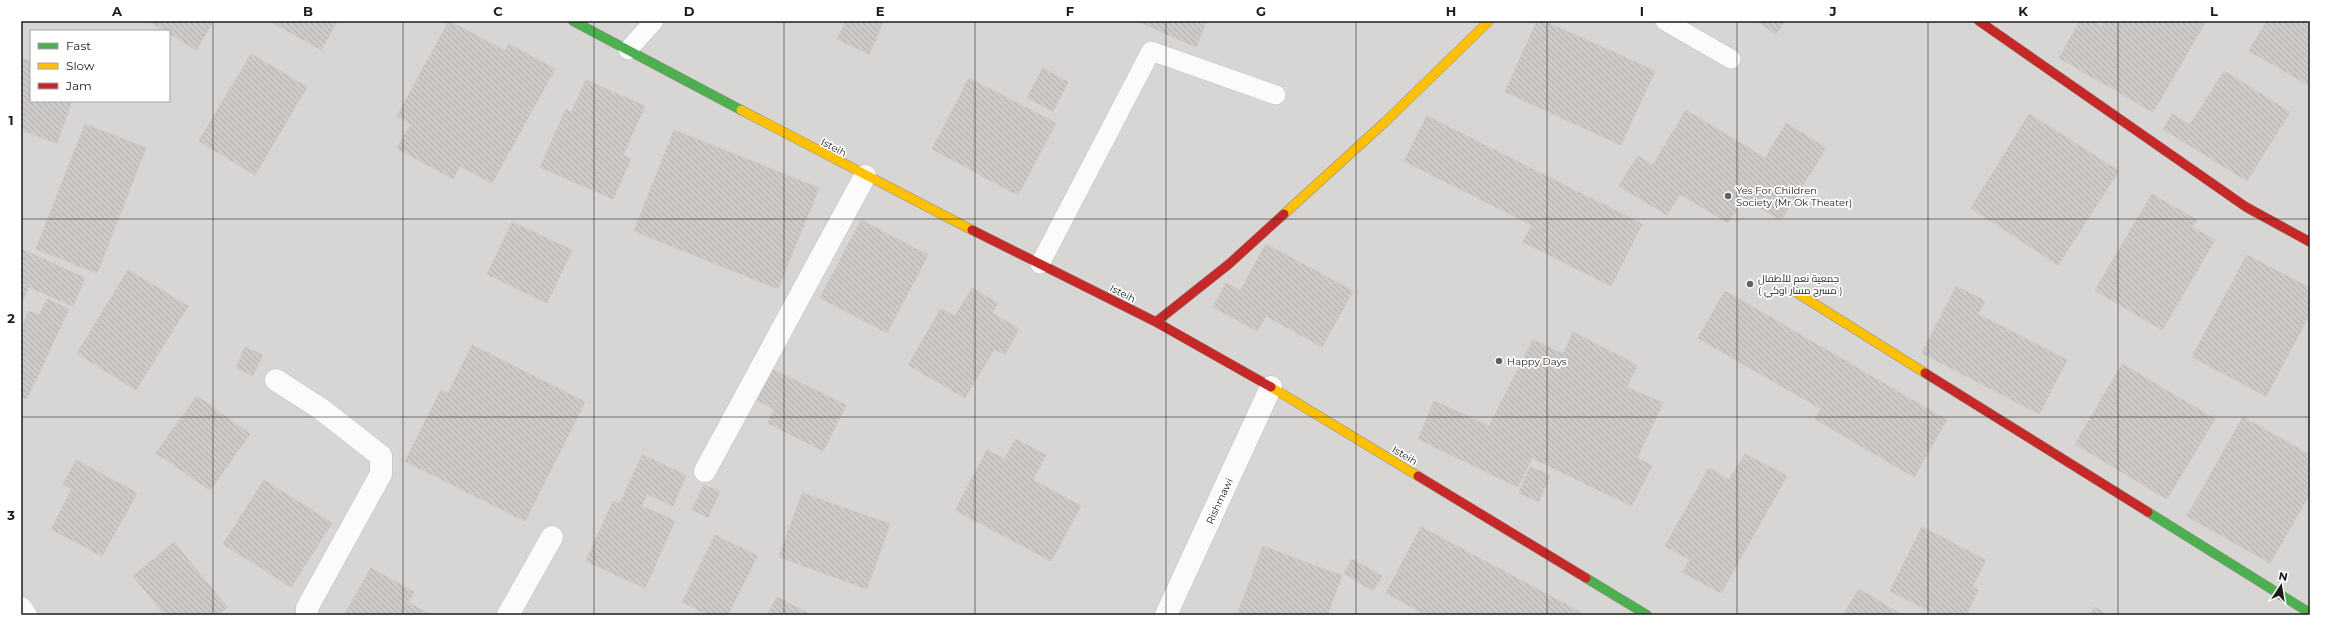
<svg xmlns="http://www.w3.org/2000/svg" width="2331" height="636" font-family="Montserrat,Cairo,sans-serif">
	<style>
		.residential { fill: #d8d6d5; fill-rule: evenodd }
		.building { fill: url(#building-back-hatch); stroke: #ccc7c5 }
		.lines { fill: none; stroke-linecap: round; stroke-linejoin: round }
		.lane-casing { stroke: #bfbdbc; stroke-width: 20 }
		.street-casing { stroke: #bfbdbc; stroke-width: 23 }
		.fast-casing { stroke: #928f7d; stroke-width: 10 }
		.slow-casing { stroke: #928f7d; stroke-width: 10 }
		.jam-casing { stroke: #928f7d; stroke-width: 10 }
		.lane { stroke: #fcfbfb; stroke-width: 19 }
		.street { stroke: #fcfbfb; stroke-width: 22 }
		.fast { stroke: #4caf50; stroke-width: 9 }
		.slow { stroke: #ffc107; stroke-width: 9 }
		.jam { stroke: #c62828; stroke-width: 9 }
		.grid { fill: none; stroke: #1b1b1b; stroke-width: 1; stroke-opacity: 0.55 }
		.poi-dot { fill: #636261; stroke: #fff; stroke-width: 1.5 }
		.labels { text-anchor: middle; stroke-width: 3.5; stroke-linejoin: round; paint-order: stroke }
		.street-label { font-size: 10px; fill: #1b1b1b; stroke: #fff }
		.poi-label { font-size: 10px; fill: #1b1b1b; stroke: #fff; text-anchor: start }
		.neatline { fill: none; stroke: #1b1b1b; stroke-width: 1.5 }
		.grid-label { font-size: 13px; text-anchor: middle; font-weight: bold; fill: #1b1b1b }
	</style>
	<defs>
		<pattern id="building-back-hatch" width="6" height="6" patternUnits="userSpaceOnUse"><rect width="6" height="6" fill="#cecac8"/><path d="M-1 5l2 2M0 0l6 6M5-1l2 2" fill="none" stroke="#b0adab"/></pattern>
	</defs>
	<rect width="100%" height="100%" fill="#e9e6e3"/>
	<!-- residential -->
	<path class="residential" d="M21 21H2310V615H21ZM31 31H169V101H31Z"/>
	<!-- building -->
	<path class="building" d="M149 21H214L196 50 169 33V31H165Z
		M270 21H337L321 50Z
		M449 21 505 51 509 44 555 69 492 183 460 166 453 179 397 148 411 124 397 116Z
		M846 21H884L869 54 837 39Z
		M1137 21H1207L1196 47Z
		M1537 21H1544L1655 71 1621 145 1505 92Z
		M1757 21H1785L1776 34Z
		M2080 21H2093L2101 26 2104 21H2206L2153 112 2059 58Z
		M2267 21H2310V86L2249 51Z
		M251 54 307 87 255 175 199 141Z
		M21 58 31 62V101H72L57 143 21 130Z
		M1043 68 1068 82 1053 111 1027 98Z
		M2224 71 2290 112 2247 181 2163 129 2172 114 2190 125Z
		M969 78 1056 123 1018 195 932 149Z
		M586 80 645 106 623 155 631 159 613 199 540 167 566 109 571 113Z
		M1686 110 1765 158 1786 123 1826 148 1781 220 1744 198 1728 223 1680 194 1667 215 1619 186 1638 156 1653 165Z
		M2029 114 2119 171 2058 265 1971 208Z
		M1427 116 1642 224 1611 286 1523 242 1532 225 1404 161Z
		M85 124 146 148 97 273 36 249Z
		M674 130 819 188 778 289 634 231Z
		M2152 194 2197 220 2192 227 2215 240 2162 330 2095 290Z
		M861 220 928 255 887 333 820 298Z
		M512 222 572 250 547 303 487 274Z
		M1266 244 1353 291 1322 347 1266 316 1257 331 1213 307 1226 283 1240 291Z
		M21 249 85 278 73 306 29 287 21 304Z
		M2247 255 2310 288V314L2266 396 2192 357Z
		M128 270 188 306 136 390 77 353Z
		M1956 286 1985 301 1978 314 2067 360 2039 414 1922 353Z
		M972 288 998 303 992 313 1019 329 1005 355 994 349 965 398 908 365 941 309 955 316Z
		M1725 291 1947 420 1914 477 1815 419 1821 409 1698 338Z
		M47 299 69 309 27 399 21 396V328L29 311 39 315Z
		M1573 332 1637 365 1627 387 1663 403 1637 458 1652 466 1632 506 1532 458 1518 487 1418 439 1434 401 1489 426 1533 340 1563 354Z
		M472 345 585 402 525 521 405 461 441 390 448 393Z
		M245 347 263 355 253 376 236 368Z
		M2122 364 2215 419 2167 499 2075 444Z
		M772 369 846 405 823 451 768 423 774 409 757 400Z
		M197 396 250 434 210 490 156 453Z
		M2243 417 2310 455V494L2270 563 2187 516Z
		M1015 439 1046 455 1033 480 1081 506 1051 561 955 510 987 450 1005 459Z
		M1745 454 1787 476 1721 593 1682 572 1690 560 1665 546 1709 468 1729 480Z
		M642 455 686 475 673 506 647 494 642 506 675 521 645 588 586 561 613 501 620 504Z
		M76 460 137 493 102 556 51 529 72 489 63 484Z
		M1530 467 1550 475 1539 502 1519 493Z
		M264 480 332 523 291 587 223 544Z
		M704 485 720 492 708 517 692 510Z
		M802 493 890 524 867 589 779 557Z
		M1421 527 1582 613 1426 615 1386 593Z
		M1922 527 1986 560 1972 587 1978 590 1966 615H1937L1890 591Z
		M715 535 757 556 728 615H708L682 602Z
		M174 542 227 607 218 615H165L133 576Z
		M1263 546 1342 576 1327 615H1237Z
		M1352 559 1382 576 1373 591 1344 573Z
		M371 568 414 592 408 602 431 615H344Z
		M1859 589 1902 615H1843Z
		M777 597 811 615H767Z
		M2095 607 2107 615H2090Z"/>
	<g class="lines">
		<!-- lane casing -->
		<g class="lane-casing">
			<path id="lane" d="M1665 21 1731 59
				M628 50 654 21
				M1040 264 1151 51 1276 95"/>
		</g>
		<!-- street casing -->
		<g class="street-casing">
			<path id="street" d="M276 380 321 409 381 456V474L307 608V615
				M705 471 865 176
				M21 608 26 615
				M508 615 552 537
				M1166 615 1271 387"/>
		</g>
		<!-- fast casing -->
		<g class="fast-casing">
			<path id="fast" d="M573 21 741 110
				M2148 512 2310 613
				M1586 578 1647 615"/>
		</g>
		<!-- slow casing -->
		<g class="slow-casing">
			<path id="slow" d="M741 110 972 230
				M1284 214 1385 122 1489 21
				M1794 291 1925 373
				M1271 387 1418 476"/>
		</g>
		<!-- jam casing -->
		<g class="jam-casing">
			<path id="jam" d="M1979 21 2246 207 2310 242
				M972 230 1156 322 1271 387
				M1156 322 1229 264 1284 214
				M1925 373 2148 512
				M1418 476 1586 578"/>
		</g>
		<!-- lane -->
		<use href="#lane" class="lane"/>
		<!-- street -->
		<use href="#street" class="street"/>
		<!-- fast -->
		<use href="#fast" class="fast"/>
		<!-- slow -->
		<use href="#slow" class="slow"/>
		<!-- jam -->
		<use href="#jam" class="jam"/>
	</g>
	<!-- grid -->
	<path class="grid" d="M213 21V615M403 21V615M594 21V615M784 21V615M975 21V615M1166 21V615M1356 21V615M1547 21V615M1737 21V615M1928 21V615M2118 21V615M21 219H2310M21 417H2310"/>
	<!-- markers -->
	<g class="poi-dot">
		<circle cx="1728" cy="196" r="4"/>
		<circle cx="1750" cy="284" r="4"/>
		<circle cx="1499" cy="361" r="4"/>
	</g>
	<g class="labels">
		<!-- street labels -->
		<g class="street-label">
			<text transform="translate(834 147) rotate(28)" y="4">Isteih</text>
			<text transform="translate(1123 293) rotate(27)" y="4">Isteih</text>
			<text transform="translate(1405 455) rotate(31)" y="4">Isteih</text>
			<text transform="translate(1219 501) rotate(-65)" y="4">Rishmawi</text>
		</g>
		<!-- poi labels -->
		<g class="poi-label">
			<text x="1736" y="194">Yes For Children<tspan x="1736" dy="12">Society (Mr Ok Theater)</tspan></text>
			<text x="1758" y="282">جمعية نعم للأطفال<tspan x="1758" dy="12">( مسرح مسار اوكي )</tspan></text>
			<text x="1507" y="365">Happy Days</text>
		</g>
	</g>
	<!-- border -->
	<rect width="2331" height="636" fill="none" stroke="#ffffff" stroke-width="44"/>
	<!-- legend -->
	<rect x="30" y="30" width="140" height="72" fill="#ffffff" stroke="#a4a4a4"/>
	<rect x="38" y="43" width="20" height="6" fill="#4caf50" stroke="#a4a4a4"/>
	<text x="66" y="50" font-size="12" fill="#1b1b1b">Fast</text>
	<rect x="38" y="63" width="20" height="6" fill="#ffc107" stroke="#a4a4a4"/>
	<text x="66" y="70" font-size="12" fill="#1b1b1b">Slow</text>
	<rect x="38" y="83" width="20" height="6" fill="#c62828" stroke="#a4a4a4"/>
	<text x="66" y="90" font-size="12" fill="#1b1b1b">Jam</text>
	<!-- north arrow -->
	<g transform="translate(2281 586) rotate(12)" stroke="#ffffff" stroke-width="3" paint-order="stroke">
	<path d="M0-3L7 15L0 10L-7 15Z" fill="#1b1b1b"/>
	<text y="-6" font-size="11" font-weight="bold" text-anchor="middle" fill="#1b1b1b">N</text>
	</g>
	<rect x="22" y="22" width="2287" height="592" class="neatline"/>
	<g class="grid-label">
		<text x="117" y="16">A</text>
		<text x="308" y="16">B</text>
		<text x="498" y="16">C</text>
		<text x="689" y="16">D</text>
		<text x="880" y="16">E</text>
		<text x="1070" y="16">F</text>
		<text x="1261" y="16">G</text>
		<text x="1451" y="16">H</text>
		<text x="1642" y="16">I</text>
		<text x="1833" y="16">J</text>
		<text x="2023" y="16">K</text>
		<text x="2214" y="16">L</text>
		<text x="11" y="125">1</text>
		<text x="11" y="323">2</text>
		<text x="11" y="520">3</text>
	</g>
</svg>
